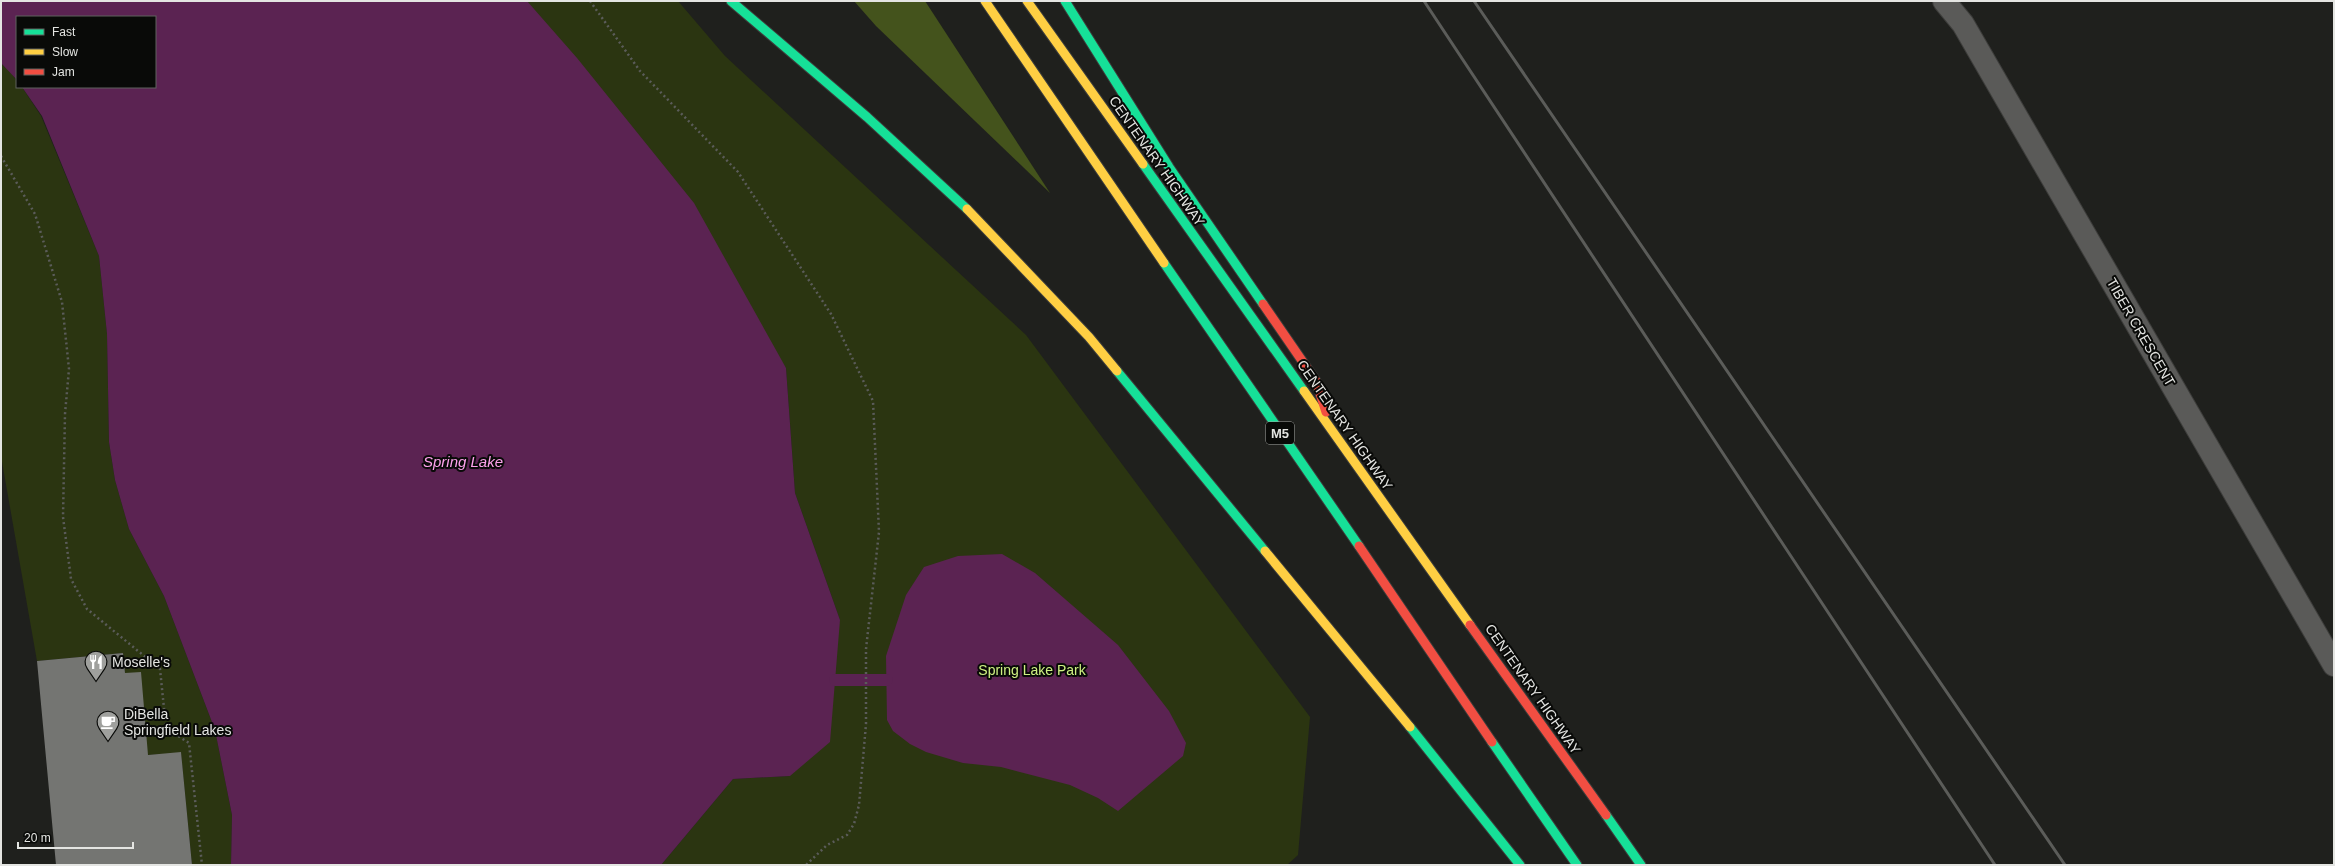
<svg xmlns="http://www.w3.org/2000/svg" width="2335" height="866" font-family="Helvetica,sans-serif">
	<style>
		.green { fill: #2b3511 }
		.forest { fill: #44531c }
		.water { fill: #5b2352 }
		.lines { fill: none; stroke-linecap: round; stroke-linejoin: round }
		.stream { stroke: #5b2352; stroke-width: 12 }
		.building { fill: #747572 }
		.street-casing { stroke: #3d3d3b; stroke-width: 24 }
		.fast-casing { stroke: #3d3d3b; stroke-width: 11 }
		.slow-casing { stroke: #3d3d3b; stroke-width: 11 }
		.jam-casing { stroke: #3d3d3b; stroke-width: 11 }
		.path { stroke: #5b5c5a; stroke-width: 2.5; stroke-dasharray: 2 3; stroke-linecap: butt }
		.street { stroke: #5a5a58; stroke-width: 22 }
		.fast { stroke: #16e098; stroke-width: 9 }
		.slow { stroke: #ffcf43; stroke-width: 9 }
		.jam { stroke: #f24e42; stroke-width: 9 }
		.rail { stroke: #5b5c59; stroke-width: 3 }
		.labels { text-anchor: middle; stroke-width: 4; stroke-linejoin: round; paint-order: stroke }
		.shield { fill: #090a08; stroke: #a2a3a1; stroke-width: 1 }
		.shield-label { font-size: 13px; font-weight: bold; fill: #e4e5e2 }
		.street-label { font-size: 14px; fill: #e4e5e2; stroke: #090a08 }
		.poi-label { font-size: 14px; fill: #e4e5e2; stroke: #090a08; text-anchor: start }
		.park-label { font-size: 14px; fill: #cef182; stroke: #090a08 }
		.water-label { font-size: 15px; font-style: italic; fill: #fea2ec; stroke: #090a08 }
	</style>
	<rect width="100%" height="100%" fill="#1f201d"/>
	<!-- green -->
	<path class="green" d="M527 1H678L725 56 1026 335 1310 717 1298 855 1287 865H661L733 779 790 776 840 620 795 493 786 368Z
		M1 63C9 71 17 76 17 87H22L41 116 99 256 107 334 109 442 115 480 129 529 164 596 215 730 232 815 231 865H192L181 753 148 755 125 673 123 653 37 661 1 456Z"/>
	<!-- forest -->
	<path class="forest" d="M854 1H925L1050 193 876 26Z"/>
	<!-- water -->
	<path class="water" d="M1 1H527L577 58 694 203 786 368 795 493 840 620 830 742 790 776 733 779 661 865H231L232 815 215 730 164 596 129 529 115 480 109 442 107 334 99 256 42 116 22 87H155V17H17V80L1 63Z
		M1002 554 1035 573 1118 645 1169 711 1186 743 1183 756 1118 811 1098 798 1070 785 1001 767 963 763 926 752 910 744 893 731 887 720 886 656 906 595 924 567 958 556Z"/>
	<g class="lines">
		<!-- stream -->
		<path class="stream" d="M835 680H887"/>
	</g>
	<!-- building -->
	<path class="building" d="M123 653 125 673 141 672 148 755 181 752 192 865H56L37 661Z"/>
	<g class="lines">
		<!-- street casing -->
		<g class="street-casing">
			<path id="street" d="M1944 1 1963 24 2334 665"/>
		</g>
		<!-- fast casing -->
		<g class="fast-casing">
			<path id="fast" d="M731 1 867 117 967 209
				M1065 1 1169 167 1263 304
				M1143 164 1304 391
				M1164 263 1359 546
				M1117 371 1265 551
				M1410 727 1520 865
				M1492 742 1577 865
				M1606 815 1641 865"/>
		</g>
		<!-- slow casing -->
		<g class="slow-casing">
			<path id="slow" d="M985 1 1164 263
				M1027 1 1143 164
				M967 209 1089 337 1117 371
				M1304 391 1470 625
				M1265 551 1410 727"/>
		</g>
		<!-- jam casing -->
		<g class="jam-casing">
			<path id="jam" d="M1263 304 1316 381 1326 412
				M1359 546 1492 742
				M1470 625 1606 815"/>
		</g>
		<!-- path -->
		<path class="path" d="M590 1 640 71 738 172 831 314 873 401 879 532 866 649V724L859 805 854 824 847 835 827 845 806 865
			M1 156 35 214 62 302 69 369 65 414 63 517 71 579 87 609 160 669 166 728 189 743 202 865"/>
		<!-- street -->
		<use href="#street" class="street"/>
		<!-- fast -->
		<use href="#fast" class="fast"/>
		<!-- slow -->
		<use href="#slow" class="slow"/>
		<!-- jam -->
		<use href="#jam" class="jam"/>
		<!-- rail -->
		<path class="rail" d="M1424 1 1995 865
			M1474 1 2065 865"/>
	</g>
	<!-- icons -->
	<defs>
		<g id="restaurant-pin" transform="scale(1.15)"><path d="M0 17L-7.5 6A9.5 9.5 0 1 1 7.5 6Z" fill="#9fa09d" stroke="#090a08"/><path d="M-5-6h1v4h1v-4h1v4h1v-4h1v5L-1.5 .5V6h-2V.5L-5-1ZM5-6V6H3V1.5H1.5Q1.5-4 5-6Z" fill="#fff"/></g>
		<g id="cafe-pin" transform="scale(1.15)"><path d="M0 17L-7.5 6A9.5 9.5 0 1 1 7.5 6Z" fill="#9fa09d" stroke="#090a08"/><path d="M-5.5-4.5H6V0H3Q3 3.5 0 3.5H-2.5Q-5.5 3.5-5.5 0ZM3-3.2v2h1.7v-2ZM-6 4.5H4V6H-6Z" fill="#fff"/></g>
	</defs>
	<g fill-rule="evenodd">
		<use href="#restaurant-pin" x="96" y="662"/>
		<use href="#cafe-pin" x="108" y="722"/>
	</g>
	<g class="labels">
		<!-- shield labels -->
		<rect class="shield" x="1266" y="422" width="28" height="22" rx="3"/>
		<g class="shield-label">
			<text x="1280" y="438">M5</text>
		</g>
		<!-- street labels -->
		<g class="street-label">
			<text transform="translate(1157 161) rotate(55)" y="5">CENTENARY HIGHWAY</text>
			<text transform="translate(2141 332) rotate(60)" y="5">TIBER CRESCENT</text>
			<text transform="translate(1345 425) rotate(55)" y="5">CENTENARY HIGHWAY</text>
			<text transform="translate(1533 689) rotate(55)" y="5">CENTENARY HIGHWAY</text>
		</g>
		<!-- poi labels -->
		<g class="poi-label">
			<text x="112" y="667">Moselle's</text>
			<text x="124" y="719">DiBella<tspan x="124" dy="16">Springfield Lakes</tspan></text>
		</g>
		<!-- park labels -->
		<g class="park-label">
			<text x="1032" y="675">Spring Lake Park</text>
		</g>
		<!-- water labels -->
		<g class="water-label">
			<text x="463" y="467">Spring Lake</text>
		</g>
	</g>
	<!-- border -->
	<rect width="2335" height="866" fill="none" stroke="#e4e5e2" stroke-width="4"/>
	<!-- legend -->
	<rect x="16" y="16" width="140" height="72" fill="#090a08" stroke="#61625f"/>
	<rect x="24" y="29" width="20" height="6" fill="#16e098" stroke="#61625f"/>
	<text x="52" y="36" font-size="12" fill="#e4e5e2">Fast</text>
	<rect x="24" y="49" width="20" height="6" fill="#ffcf43" stroke="#61625f"/>
	<text x="52" y="56" font-size="12" fill="#e4e5e2">Slow</text>
	<rect x="24" y="69" width="20" height="6" fill="#f24e42" stroke="#61625f"/>
	<text x="52" y="76" font-size="12" fill="#e4e5e2">Jam</text>
	<!-- scale -->
	<path d="M18 842v6h115v-6" fill="none" stroke="#e4e5e2" stroke-width="2"/>
	<text x="24" y="842" font-size="12" fill="#e4e5e2" stroke="#090a08" stroke-width="3" paint-order="stroke">20 m</text>
</svg>
